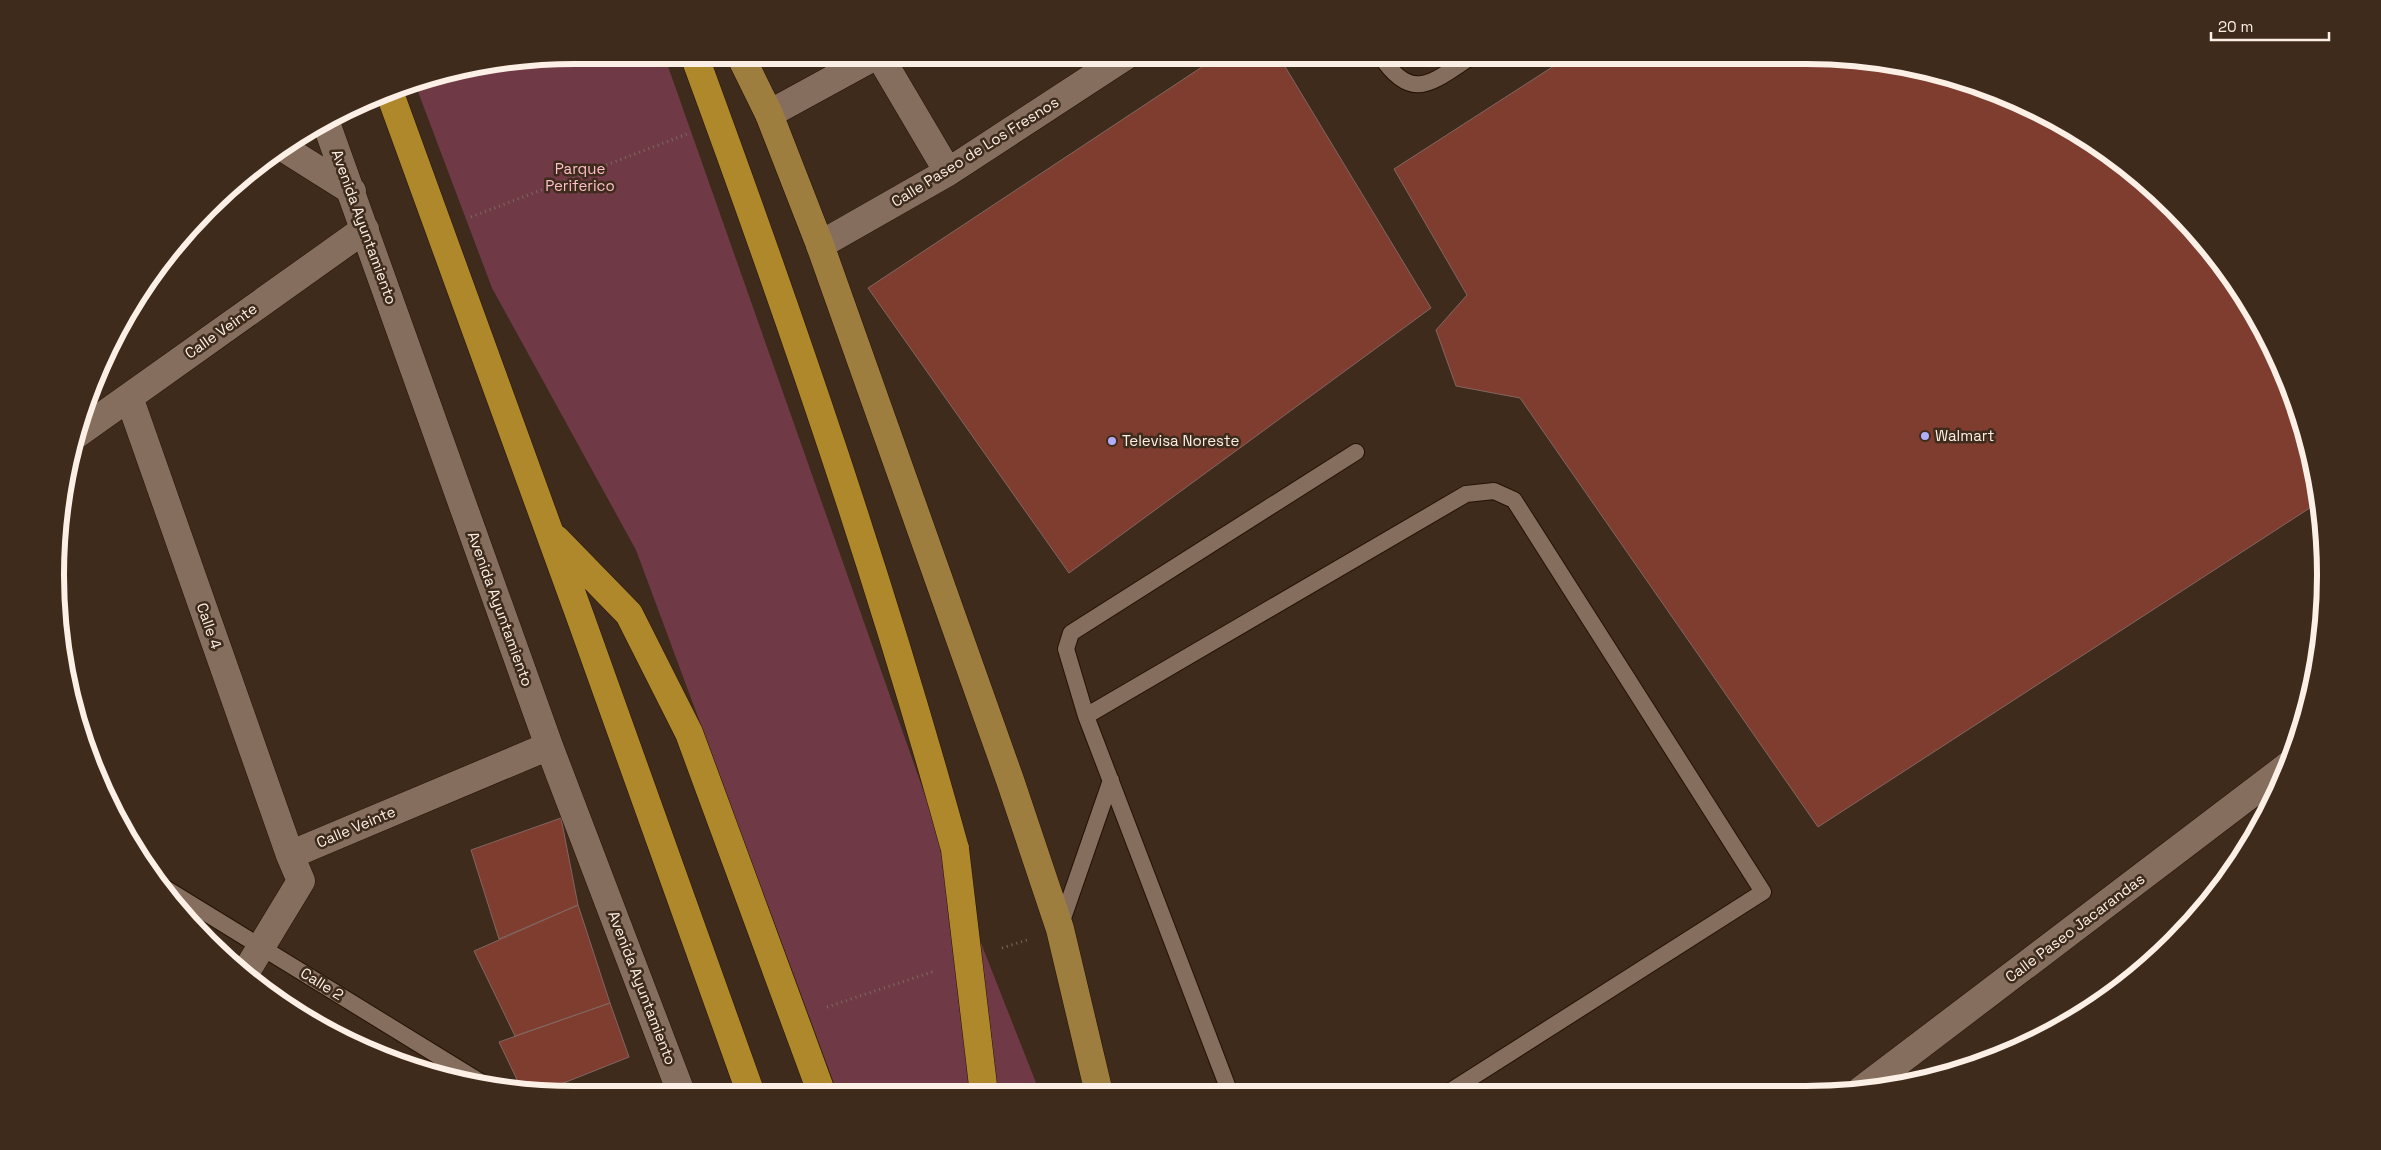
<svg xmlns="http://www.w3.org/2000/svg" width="2381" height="1150" font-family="'Space Grotesk',sans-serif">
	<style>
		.green { fill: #6f3a46 }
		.building { fill: #7f3d30; stroke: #826660 }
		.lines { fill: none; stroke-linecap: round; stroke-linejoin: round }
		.lane-casing { stroke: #251305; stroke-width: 18 }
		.street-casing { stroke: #251305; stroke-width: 29 }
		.primary-casing { stroke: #251305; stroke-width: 29 }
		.highway-casing { stroke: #251305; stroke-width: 29 }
		.path { stroke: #7c6b5d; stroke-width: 3; stroke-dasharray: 1 4; stroke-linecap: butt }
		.lane { stroke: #856e5d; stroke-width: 16 }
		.street { stroke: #856e5d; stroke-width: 28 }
		.primary { stroke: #9e7e3f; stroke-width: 28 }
		.highway { stroke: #af882b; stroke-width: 28 }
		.highway-bridge-casing { stroke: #251305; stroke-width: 29; stroke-linecap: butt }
		.highway-bridge { stroke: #af882b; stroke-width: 28 }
		.poi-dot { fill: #b2adf9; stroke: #3e2b1c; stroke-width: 2 }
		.labels { text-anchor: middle; stroke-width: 5; stroke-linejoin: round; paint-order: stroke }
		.street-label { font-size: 15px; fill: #fcefe5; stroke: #3e2b1c }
		.park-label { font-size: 15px; fill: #ffbfcb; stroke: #3e2b1c }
		.poi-label { font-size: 15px; fill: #fcefe5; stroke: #3e2b1c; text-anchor: start }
		.rim { fill: none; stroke: #fcefe5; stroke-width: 6 }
	</style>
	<rect width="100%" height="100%" fill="#3e2b1c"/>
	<!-- green -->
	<path class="green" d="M575 55H664L944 849 1040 1093 838 1094 636 550 492 288 414 81 474 65Z"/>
	<!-- building -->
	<path class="building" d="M1220 55H1278L1431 308 1069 573 868 288Z
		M1571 55H1806L1908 65 2005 95 2095 143 2174 208 2239 286 2287 376 2316 474 2319 502 1818 827 1520 398 1456 386 1436 330 1467 295 1394 169Z
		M561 818 578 905 499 939 471 850Z
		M578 905 610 1003 515 1036 474 951Z
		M610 1003 629 1057 541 1092 522 1090 499 1042Z"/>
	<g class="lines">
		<!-- lane casing -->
		<g class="lane-casing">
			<path id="lane" d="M1380 55C1413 106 1434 80 1474 55
				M1086 716 1466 494 1494 491 1514 500 1763 892 1449 1092
				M157 883 487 1086
				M1060 927 1111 780
				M1230 1093 1086 716 1066 649 1071 633 1356 452"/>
		</g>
		<!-- street casing -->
		<g class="street-casing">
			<path id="street" d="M879 55 948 172
				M769 114 877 55
				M325 120 549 746 682 1095
				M282 147 352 191
				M820 245 948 172 1127 55
				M129 397 290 855
				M77 434 365 229
				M244 975 301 881 290 855 549 746
				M1860 1091 2289 765"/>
		</g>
		<!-- primary casing -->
		<g class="primary-casing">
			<path id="primary" d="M740 55 769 114 820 245 1010 780 1060 929 1099 1093"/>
		</g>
		<!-- highway casing -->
		<g class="highway-casing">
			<path id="highway" d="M694 55C790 316 881 580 955 849
				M389 91 581 619 751 1094
				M556 539 629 614 689 733 822 1094"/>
		</g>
		<!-- path -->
		<path class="path" d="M471 217 687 134
			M1002 948 1027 940
			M827 1007 935 971"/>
		<!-- lane -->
		<use href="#lane" class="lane"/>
		<!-- street -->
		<use href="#street" class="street"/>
		<!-- primary -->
		<use href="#primary" class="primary"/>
		<!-- highway -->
		<use href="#highway" class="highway"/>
		<!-- highway-bridge casing -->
		<g class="highway-bridge-casing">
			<path id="highway-bridge" d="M955 849 984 1094"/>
		</g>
		<!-- highway-bridge -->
		<use href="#highway-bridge" class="highway-bridge"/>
	</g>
	<!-- markers -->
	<g class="poi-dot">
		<circle cx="1925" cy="436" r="5"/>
		<circle cx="1112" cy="441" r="5"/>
	</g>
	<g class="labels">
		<!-- street labels -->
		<g class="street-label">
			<text transform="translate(975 152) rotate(-32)" y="5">Calle Paseo de Los Fresnos</text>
			<text transform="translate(364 227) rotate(70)" y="5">Avenida Ayuntamiento</text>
			<text transform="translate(221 331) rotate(-35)" y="5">Calle Veinte</text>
			<text transform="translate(500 609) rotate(70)" y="5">Avenida Ayuntamiento</text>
			<text transform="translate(209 626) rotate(71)" y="5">Calle 4</text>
			<text transform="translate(356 827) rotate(-23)" y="5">Calle Veinte</text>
			<text transform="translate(2075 928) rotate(-37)" y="5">Calle Paseo Jacarandas</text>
			<text transform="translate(322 984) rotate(32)" y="5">Calle 2</text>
			<text transform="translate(642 988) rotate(69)" y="5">Avenida Ayuntamiento</text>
		</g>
		<!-- park labels -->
		<g class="park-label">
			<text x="580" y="174">Parque<tspan x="580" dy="17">Periferico</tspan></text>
		</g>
		<!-- poi labels -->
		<g class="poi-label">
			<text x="1935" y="441">Walmart</text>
			<text x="1122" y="446">Televisa Noreste</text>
		</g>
	</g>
	<!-- crop -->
	<path d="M0 0H2381V1150H0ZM575 64H1806A511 511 0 0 1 2317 575V575A511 511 0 0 1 1806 1086H575A511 511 0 0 1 64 575V575A511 511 0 0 1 575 64Z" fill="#3e2b1c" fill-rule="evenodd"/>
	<path class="rim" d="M575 64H1806A511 511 0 0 1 2317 575V575A511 511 0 0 1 1806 1086H575A511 511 0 0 1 64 575V575A511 511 0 0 1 575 64Z"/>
	<!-- scale -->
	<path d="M2211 32v8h118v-8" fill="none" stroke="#fcefe5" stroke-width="2.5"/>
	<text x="2218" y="32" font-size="15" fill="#fcefe5" stroke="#3e2b1c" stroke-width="4" paint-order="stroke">20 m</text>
</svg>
